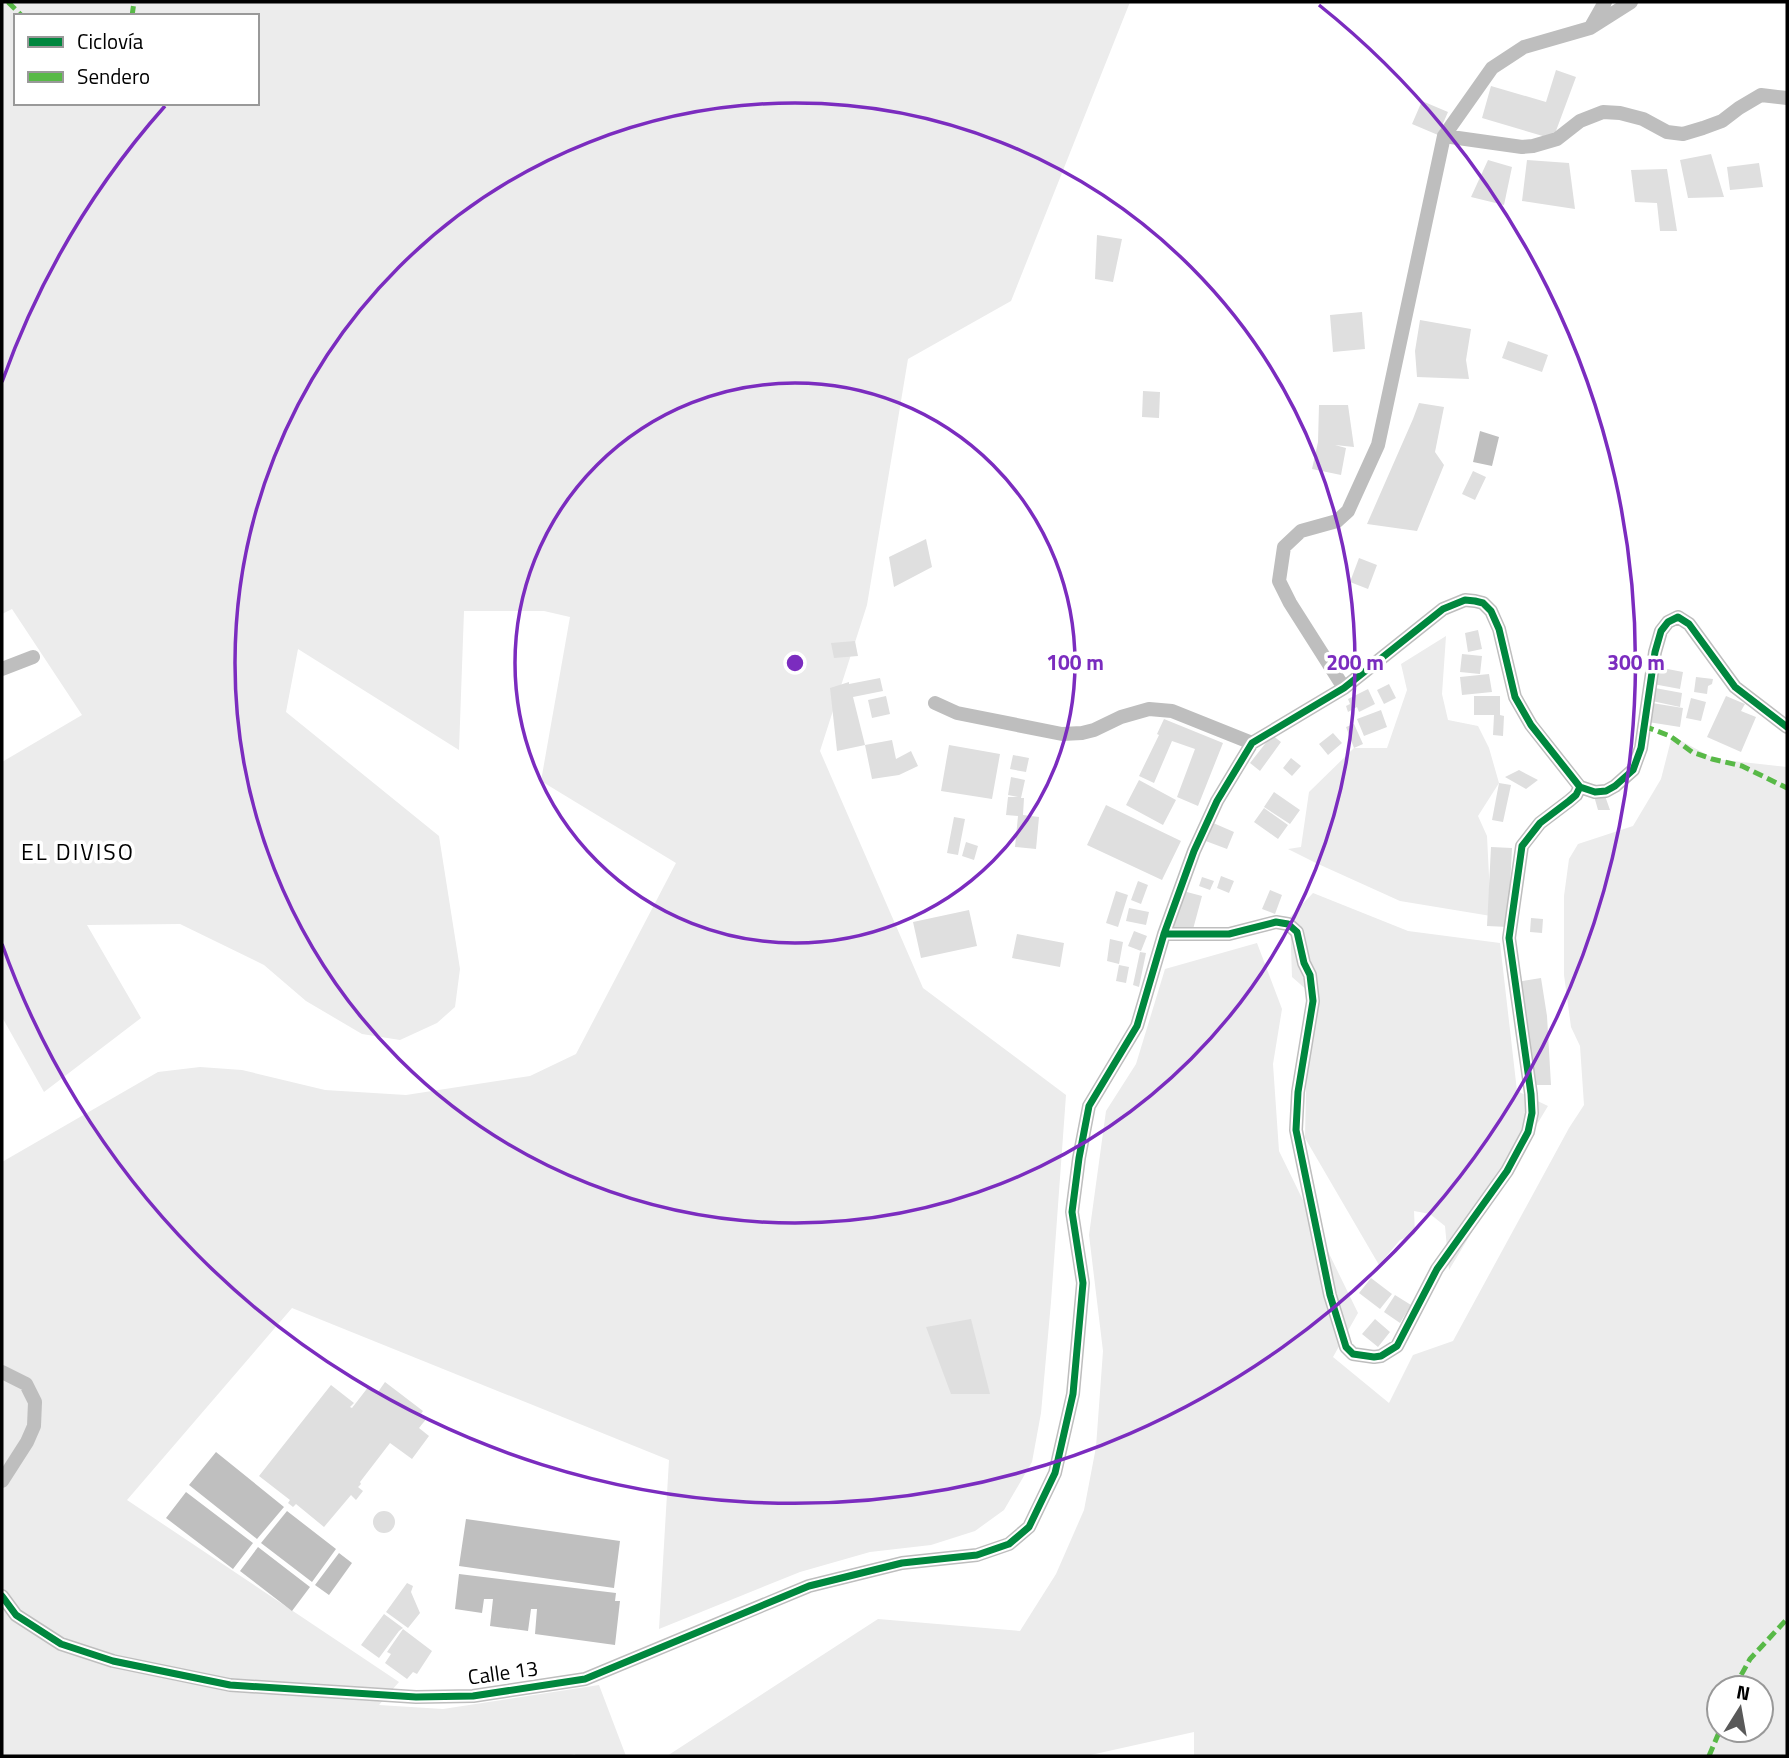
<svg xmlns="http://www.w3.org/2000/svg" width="1789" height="1758" font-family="'Titillium Web',sans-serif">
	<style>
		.green { fill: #ececec; fill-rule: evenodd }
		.water { fill: #bfbfbf }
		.building { fill: #dfdfdf }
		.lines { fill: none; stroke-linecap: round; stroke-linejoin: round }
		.minor { stroke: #bebebe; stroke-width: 14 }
		.quiet { stroke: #58b947; stroke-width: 5; stroke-dasharray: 10 5; stroke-linecap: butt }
		.cycleway-casing { stroke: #fff; stroke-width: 11 }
		.cycleway { stroke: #00873e; stroke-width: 7 }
		.ring { fill: none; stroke: #7b2cbf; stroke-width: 3.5 }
		.labels { text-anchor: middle; stroke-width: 7; stroke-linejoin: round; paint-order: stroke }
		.street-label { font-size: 21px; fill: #000; stroke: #fff }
		.neighbourhood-label { font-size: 23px; letter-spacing: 2px; fill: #000; stroke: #fff }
		.centre { fill: #7b2cbf; stroke: #fff; stroke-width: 3.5 }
		.ring-label { font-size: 21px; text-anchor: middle; font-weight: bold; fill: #7b2cbf; stroke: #fff; stroke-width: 7; stroke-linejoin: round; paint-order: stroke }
	</style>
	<rect width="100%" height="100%" fill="#fff"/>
	<!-- green -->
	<path class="green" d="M2 2H1130L1011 301 908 359 867 605 820 751 923 988 1066 1095 1051 1302 1041 1413 1032 1462 1004 1510 975 1531 931 1545 870 1552 800 1572 659 1629 669 1460 292 1308 127 1500 399 1682 379 1705 443 1709 599 1685 626 1756H576L575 1754 566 1756H2V1162L158 1072 200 1067 242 1070 325 1090 406 1095 530 1076 576 1054 676 863 541 781 570 617 544 611H464L459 750 298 649 286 712 439 836 460 969 455 1007 437 1023 400 1040 362 1034 306 1001 264 965 180 924 87 925 141 1018 44 1092 2 1017V762L82 715 12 609 2 614ZM16 16H257V103H16Z
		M1446 636 1442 694 1448 720 1478 726 1489 748 1499 783 1478 816 1487 836 1491 916 1400 901 1316 863 1288 849 1301 847 1309 792 1354 748H1387L1407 690 1401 664Z
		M1672 736 1715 759 1787 767V1756H1194V1732L1086 1756H667L878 1619 1020 1631 1056 1574 1084 1510 1096 1447 1103 1351 1089 1235 1106 1111 1136 1064 1165 969 1257 943 1282 1009 1273 1064 1279 1151 1358 1313 1333 1357 1389 1403 1413 1355 1453 1341 1569 1128 1584 1105 1580 1046 1571 1027 1564 975V896L1569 859 1578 844 1633 826 1661 779ZM1719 1688H1761V1730H1719Z
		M1313 893 1408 931 1500 943 1517 1091 1548 1106 1449 1270 1445 1226 1430 1214 1414 1211 1415 1234 1400 1240 1379 1265 1305 1138 1308 991 1292 977 1290 917Z"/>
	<!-- water -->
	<path class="water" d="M1480 431 1499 437 1492 466 1473 462Z
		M216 1452 284 1507 257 1539 189 1485Z
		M186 1492 253 1543 233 1569 166 1518Z
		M287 1511 336 1549 312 1582 261 1543Z
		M466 1519 620 1541 614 1588 459 1566Z
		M258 1547 310 1587 292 1611 240 1571Z
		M339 1553 352 1563 329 1595 315 1585Z
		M459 1574 616 1593 615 1601H620L615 1645 535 1634 537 1609H531L528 1631 490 1626 493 1599H484L482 1613 455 1609Z"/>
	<!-- building -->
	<path class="building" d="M1556 70 1576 77 1553 139 1482 118 1491 86 1546 102Z
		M1422 101 1448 112 1438 135 1412 124Z
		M1711 154 1724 197 1688 198 1680 160Z
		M1488 160 1512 167 1504 205 1471 197Z
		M1527 160 1569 163 1575 209 1522 201Z
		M1759 163 1763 187 1730 190 1727 167Z
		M1667 169 1677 231H1660L1657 203 1635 202 1631 170Z
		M1097 235 1122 239 1113 282 1095 279Z
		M1362 312 1365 349 1333 352 1330 315Z
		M1420 320 1471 329 1466 360 1469 379 1417 377 1415 351Z
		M1508 341 1548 355 1542 372 1502 358Z
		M1143 391 1160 392 1159 418 1142 417Z
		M1419 403 1444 407 1435 452 1444 465 1417 531 1367 524 1413 419Z
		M1319 405H1348L1354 447 1335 445 1346 448 1341 475 1312 469 1318 442Z
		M1473 471 1486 477 1475 500 1462 494Z
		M926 539 932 567 894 587 889 557Z
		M1359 558 1377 565 1368 589 1350 582Z
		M1478 630 1482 649 1468 652 1465 633Z
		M855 641 858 656 834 658 831 643Z
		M1462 654 1482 656 1480 674 1460 672Z
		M1657 667 1683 672 1680 689 1653 684Z
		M1489 674 1492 692 1462 695 1460 677Z
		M1696 677 1713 679 1712 684 1708 686 1707 694 1694 692Z
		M880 678 883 691 853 697 865 745 837 751 830 688 849 682V684Z
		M1389 684 1396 698 1384 704 1377 690Z
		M1655 688 1682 693 1680 707 1652 701Z
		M1368 689 1375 704 1359 712 1357 707 1348 712 1346 706 1350 704 1348 699Z
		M886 696 890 714 872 718 868 700Z
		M1474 696H1500V715L1504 716 1503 736 1493 735 1494 715H1474Z
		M1726 696 1745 704 1741 711 1756 717 1741 752 1707 737Z
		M1691 698 1706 702 1701 721 1686 718Z
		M1652 703 1683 708 1680 727 1648 722Z
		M1381 710 1387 727 1364 736 1357 719Z
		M1164 719 1223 743 1198 806 1177 797 1195 749 1172 741 1154 783 1139 776 1159 735 1157 734Z
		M1354 724 1363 744 1354 748 1346 727Z
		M1333 733 1342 743 1328 755 1319 744Z
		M1272 735 1281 742 1260 771 1250 763Z
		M892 740 896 759 911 751 918 766 899 775 872 779 865 745Z
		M949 745 1000 754 992 799 941 791Z
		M1013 755 1029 758 1026 772 1010 769Z
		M1291 758 1301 766 1292 776 1283 768Z
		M1519 770 1538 780 1526 789 1505 777Z
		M1011 777 1025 780 1021 798H1024L1023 815 1039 817 1036 849 1015 847 1018 816 1006 815 1008 797H1018L1008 795Z
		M1139 780 1176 800 1163 825 1126 805Z
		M1499 783 1511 785 1503 822 1492 820Z
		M1274 792 1300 810 1290 824 1264 807Z
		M1604 793 1610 810H1598L1594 796Z
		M1106 805 1181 841 1162 880 1087 845Z
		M1264 808 1288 825 1278 839 1254 822Z
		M954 817 965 819 958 855 947 853Z
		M1211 822 1234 832 1227 849 1203 840Z
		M966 842 978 846 974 860 962 856Z
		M1491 847 1512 848 1508 927 1487 926Z
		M1221 876 1234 881 1229 893 1217 888Z
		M1202 877 1214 881 1210 890 1199 886Z
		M1138 881 1148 885 1141 904 1131 900Z
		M1270 890 1282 895 1275 914 1262 909Z
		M1116 891 1128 895 1118 927 1106 923Z
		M1183 891 1202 896 1192 933 1173 927Z
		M1129 908 1149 912 1146 925 1126 921Z
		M969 910 977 946 921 958 913 922Z
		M1531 918 1543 919 1542 933 1530 932Z
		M1134 931 1147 936 1141 951 1128 946Z
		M1017 934 1064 943 1060 967 1012 958Z
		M1110 939 1123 942 1119 964 1107 961Z
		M1140 952 1146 953 1139 987 1133 985Z
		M1119 965 1129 967 1126 983 1116 981Z
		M1541 978 1547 1016 1551 1085H1533L1516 982Z
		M1371 1278 1392 1294 1380 1309 1359 1293Z
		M1395 1295 1411 1305 1400 1323 1384 1312Z
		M971 1319 990 1394H951L926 1327Z
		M1375 1319 1390 1332 1378 1347 1362 1334Z
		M385 1382 423 1411 421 1414 427 1418 419 1428 429 1436 412 1459 390 1443 360 1482 361 1484 358 1487 363 1491 356 1500 351 1495 324 1527 296 1504 293 1507 288 1503 290 1500 259 1476 331 1385 354 1403 350 1407 352 1408 369 1386 378 1392Z
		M373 1522a11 11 0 1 1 22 0a11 11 0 1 1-22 0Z
		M407 1583 413 1586 411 1592 420 1613 408 1628 386 1612Z
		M384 1614 403 1628 399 1631 379 1658 361 1645Z
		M403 1629 432 1651 417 1674 413 1672 407 1679 385 1663 391 1654 387 1652Z"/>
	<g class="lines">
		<!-- minor -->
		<path class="minor" d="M1592 25 1605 2
			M1444 136 1522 147 1533 146 1557 139 1580 121 1603 112 1620 113 1643 119 1667 132 1683 134 1703 128 1722 121 1739 108 1761 95 1787 98
			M2 669 33 657
			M1344 688 1290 603 1279 581 1284 547 1301 531 1337 521 1348 511 1378 445 1444 136 1492 68 1524 47 1590 28 1631 2
			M935 703 957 713 1062 734 1082 733 1094 730 1121 717 1149 709 1172 711 1252 743
			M1164 934H1229L1276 922 1288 924 1297 932 1304 963 1310 975 1313 1001 1298 1092 1296 1130 1330 1295 1346 1347 1353 1354 1374 1357 1381 1356 1397 1346 1437 1269 1507 1171 1528 1132 1532 1113 1531 1094 1509 938 1522 846 1540 823 1569 801 1576 795 1580 787
			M2 1372 26 1384 35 1402 34 1426 27 1442 2 1481
			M2 1596 16 1615 61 1644 113 1661 230 1685 416 1697 473 1696 585 1679 809 1586 902 1563 977 1555 1009 1544 1029 1527 1055 1473 1073 1394 1083 1283 1072 1212 1079 1158 1089 1106 1137 1026 1164 934 1194 851 1217 801 1252 743 1344 688 1443 609 1465 600 1475 601 1483 603 1491 611 1499 629 1515 697 1531 725 1580 787 1595 792 1606 791 1615 786 1633 770 1641 748 1655 652 1661 631 1668 622 1678 617 1689 624 1735 687 1787 727"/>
		<!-- quiet -->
		<path class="quiet" d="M8 2 22 16
			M132 16 134 2
			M1644 726 1670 736 1692 752 1712 759 1742 766 1787 788
			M1734 1688 1750 1659 1787 1619
			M1709 1756 1720 1730"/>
		<!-- cycleway casing -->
		<g class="cycleway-casing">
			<path id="cycleway" d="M1164 934H1229L1276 922 1288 924 1297 932 1304 963 1310 975 1313 1001 1298 1092 1296 1130 1330 1295 1346 1347 1353 1354 1374 1357 1381 1356 1397 1346 1437 1269 1507 1171 1528 1132 1532 1113 1531 1094 1509 938 1522 846 1540 823 1569 801 1576 795 1580 787
				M2 1596 16 1615 61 1644 113 1661 230 1685 416 1697 473 1696 585 1679 809 1586 902 1563 977 1555 1009 1544 1029 1527 1055 1473 1073 1394 1083 1283 1072 1212 1079 1158 1089 1106 1137 1026 1164 934 1194 851 1217 801 1252 743 1344 688 1443 609 1465 600 1475 601 1483 603 1491 611 1499 629 1515 697 1531 725 1580 787 1595 792 1606 791 1615 786 1633 770 1641 748 1655 652 1661 631 1668 622 1678 617 1689 624 1735 687 1787 727"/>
		</g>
		<!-- cycleway -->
		<use href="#cycleway" class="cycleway"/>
	</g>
	<!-- distance rings -->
	<g class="ring">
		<circle cx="795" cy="663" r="280"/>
		<circle cx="795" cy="663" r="560"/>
		<path d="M2 382A841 841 0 0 1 165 106M1319 5A841 841 0 1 1 2 944"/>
	</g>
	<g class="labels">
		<!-- street labels -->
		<g class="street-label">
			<text transform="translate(503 1673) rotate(-8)" y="7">Calle 13</text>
		</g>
		<!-- neighbourhood labels -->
		<g class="neighbourhood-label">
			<text x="78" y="860">EL DIVISO</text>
		</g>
	</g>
	<circle cx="795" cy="663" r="10" class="centre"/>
	<g class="ring-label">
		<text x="1075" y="670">100 m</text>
		<text x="1355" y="670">200 m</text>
		<text x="1636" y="670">300 m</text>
	</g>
	<!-- border -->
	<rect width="1789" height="1758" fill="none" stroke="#000000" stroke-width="7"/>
	<!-- legend -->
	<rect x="14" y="14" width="245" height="91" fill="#ffffff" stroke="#999999" stroke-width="2"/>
	<rect x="28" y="37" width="35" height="10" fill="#00873e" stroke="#999999" stroke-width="2"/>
	<text x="77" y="49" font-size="21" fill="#000000">Ciclovía</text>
	<rect x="28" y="72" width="35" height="10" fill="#58b947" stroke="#999999" stroke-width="2"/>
	<text x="77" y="84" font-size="21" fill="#000000">Sendero</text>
	<!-- north arrow -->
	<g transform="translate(1740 1709) rotate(11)"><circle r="33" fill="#ffffff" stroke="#999999" stroke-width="2"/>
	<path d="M0-5L12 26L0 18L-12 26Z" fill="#595959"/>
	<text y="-10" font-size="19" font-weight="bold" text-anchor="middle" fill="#000000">N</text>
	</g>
</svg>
